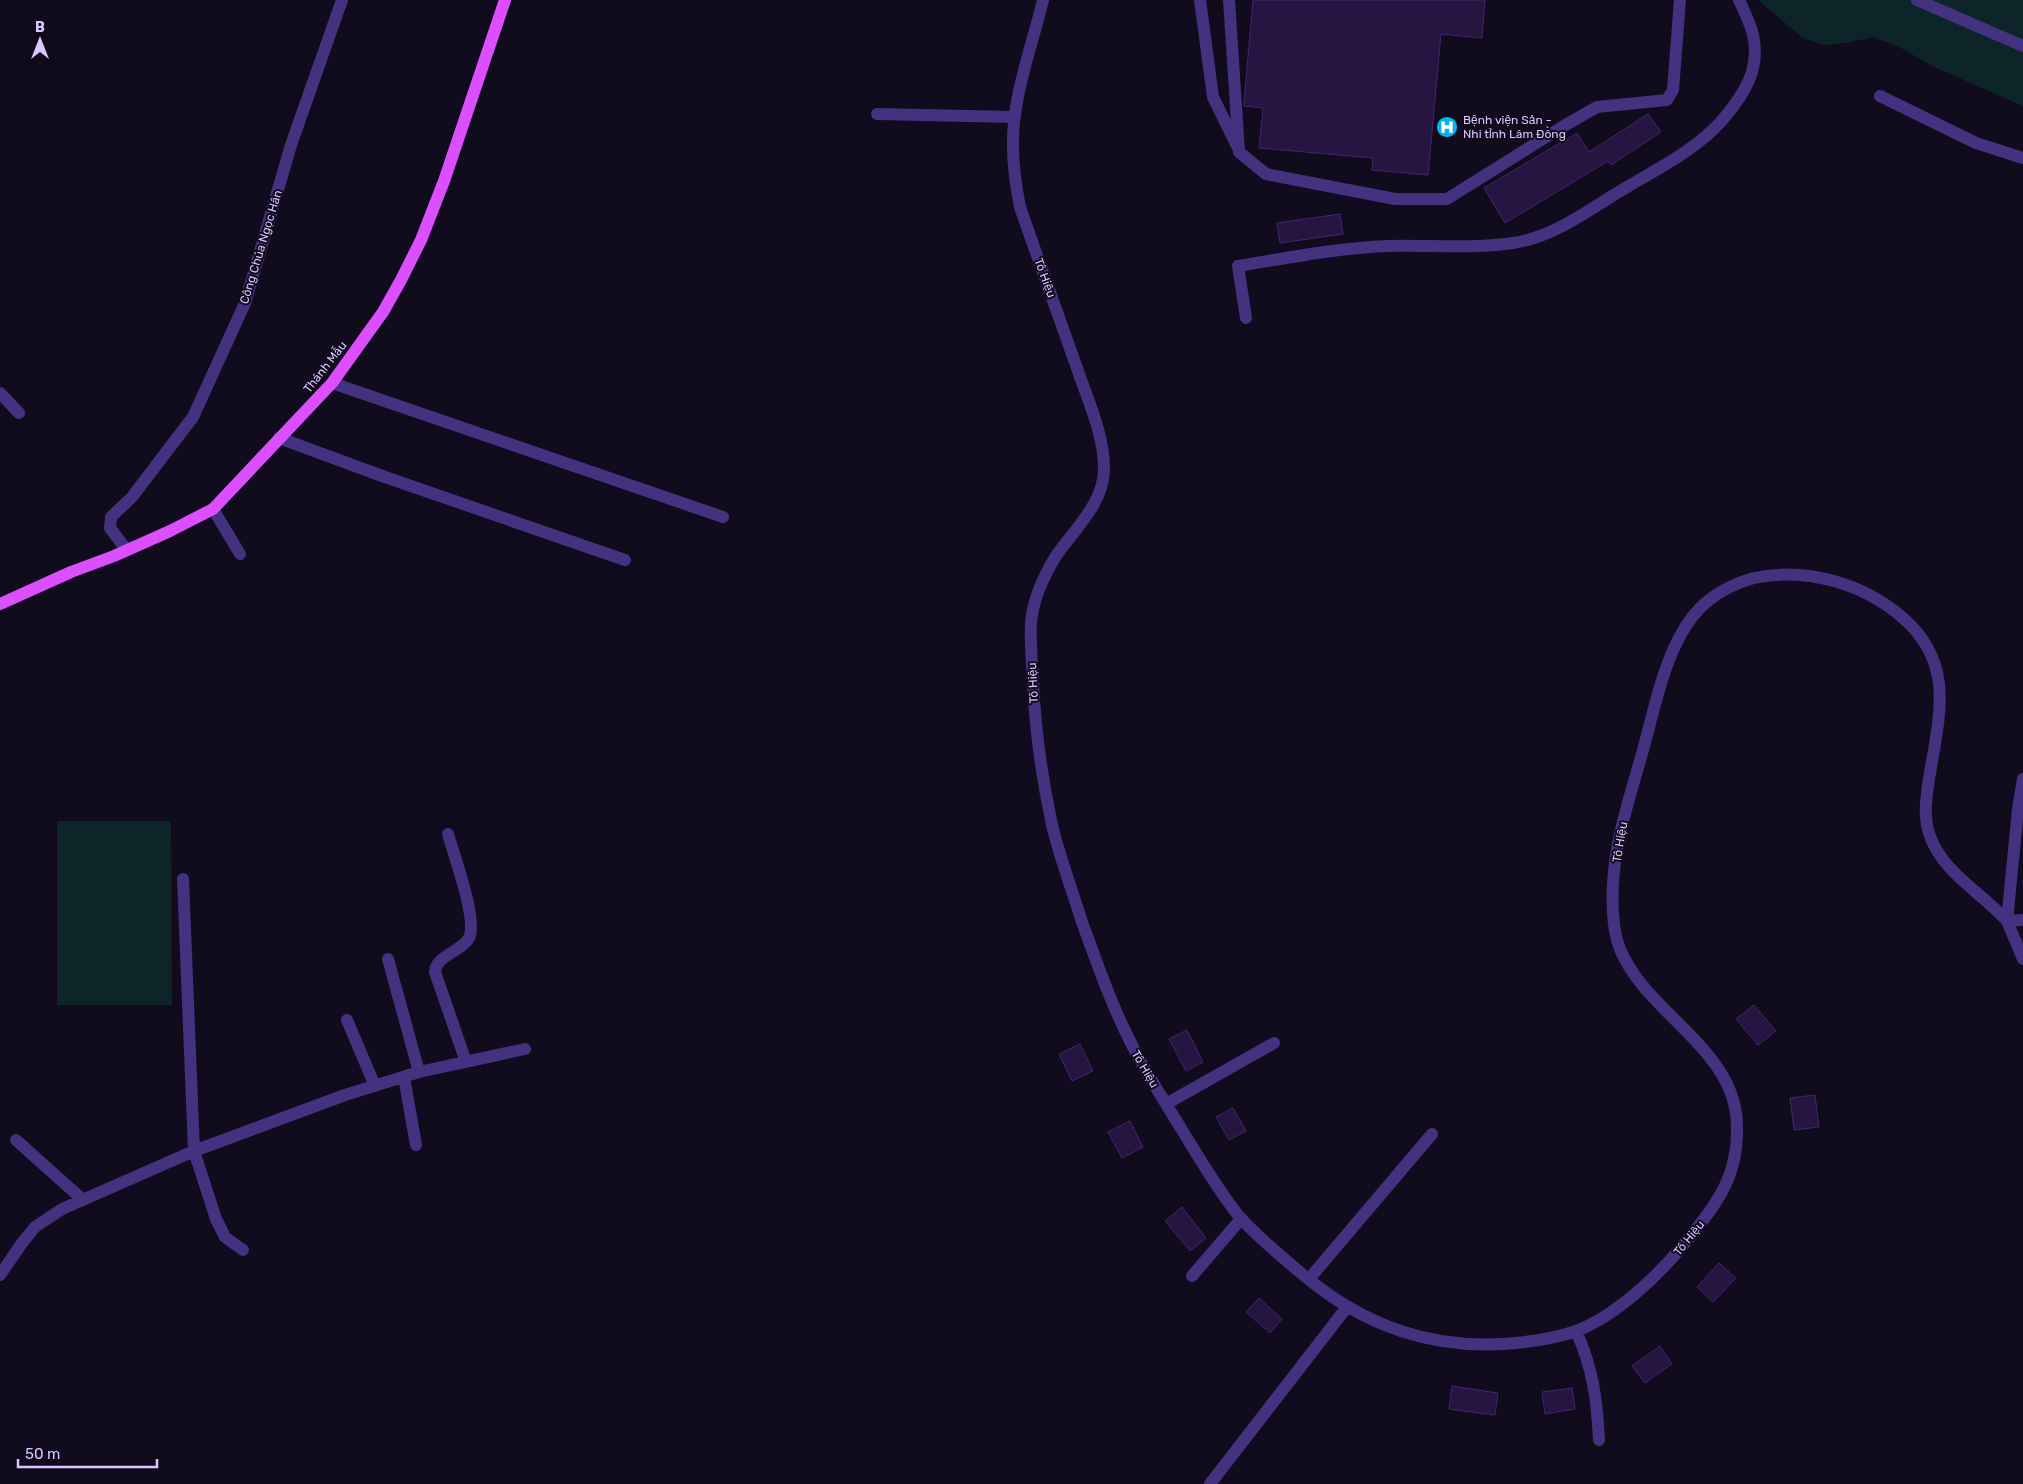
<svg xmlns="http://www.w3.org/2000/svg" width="2023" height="1484" font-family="Rubik,sans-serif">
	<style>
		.green { fill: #0d2528 }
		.building { fill: #251540; stroke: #41266e }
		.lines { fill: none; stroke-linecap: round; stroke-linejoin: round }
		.minor { stroke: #433280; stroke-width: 12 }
		.major { stroke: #db4fff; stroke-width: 12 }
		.labels { text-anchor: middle; stroke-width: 4; stroke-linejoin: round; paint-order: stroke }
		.poi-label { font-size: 12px; fill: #d8c8ff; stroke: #110b1e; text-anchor: start }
		.street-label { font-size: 12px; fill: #d8c8ff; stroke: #110b1e }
	</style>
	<rect width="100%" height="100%" fill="#110b1e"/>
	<!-- green -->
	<path class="green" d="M1758 0H2023V106L1934 67 1901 48 1873 37 1846 43 1823 45 1803 38Z
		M57 821H171L172 1005H57Z"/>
	<!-- building -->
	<path class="building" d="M1253 0H1485L1482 38 1441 34 1428 175 1372 170 1373 158 1259 148 1263 108 1244 106V102Z
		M1648 114 1661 132 1611 165 1608 161 1505 223 1484 188 1577 133 1589 152Z
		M1340 214 1343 234 1280 243 1277 223Z
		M1754 1005 1776 1031 1758 1045 1736 1019Z
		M1187 1030 1203 1062 1186 1071 1169 1039Z
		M1080 1044 1093 1071 1072 1081 1059 1054Z
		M1815 1095 1819 1127 1794 1130 1790 1098Z
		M1233 1108 1246 1131 1229 1140 1216 1117Z
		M1130 1121 1143 1147 1122 1158 1108 1132Z
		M1182 1207 1206 1238 1190 1251 1165 1221Z
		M1719 1263 1736 1278 1713 1302 1697 1287Z
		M1259 1298 1282 1319 1270 1333 1246 1312Z
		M1660 1346 1672 1364 1645 1383 1632 1366Z
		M1452 1386 1498 1393 1495 1415 1449 1409Z
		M1572 1388 1575 1409 1545 1414 1542 1392Z"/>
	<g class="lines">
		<!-- minor -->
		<path class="minor" d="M1043 0C1032 47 1012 97 1013 146 1013 167 1016 187 1020 207 1039 262 1059 317 1078 371 1089 403 1104 435 1104 469 1104 503 1074 530 1056 556 1043 577 1033 599 1031 623 1030 642 1032 662 1033 681 1035 729 1042 778 1052 825 1060 858 1072 890 1082 922 1097 963 1111 1004 1131 1043 1146 1073 1165 1102 1182 1130 1200 1159 1217 1189 1238 1215 1257 1237 1280 1255 1302 1274 1365 1327 1434 1351 1516 1343 1535 1341 1555 1338 1573 1332 1614 1318 1658 1276 1685 1243 1716 1204 1738 1179 1737 1127 1737 1049 1647 1015 1620 949 1609 921 1612 878 1617 849 1623 815 1634 783 1643 750 1655 707 1665 651 1693 616 1708 597 1731 584 1754 578 1806 567 1863 583 1903 618 1956 664 1939 717 1929 779 1926 799 1923 817 1930 836 1943 873 1982 893 2007 921L2023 920
			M1200 0 1213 97 1237 146
			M1229 0 1239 152 1266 174 1395 199H1447L1562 127 1597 107 1667 100 1673 90 1680 0
			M1917 0 2023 46
			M1880 96 1976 143 2023 158
			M877 114 1015 117
			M1246 318 1238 266C1288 258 1337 248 1388 246 1429 245 1472 249 1513 243 1555 237 1591 208 1627 187 1654 171 1683 156 1706 136 1723 122 1746 93 1752 72 1760 44 1751 25 1739 0
			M332 383 723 517
			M0 393 19 413
			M279 438 385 477 625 560
			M213 509 240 554
			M126 549 110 528 111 517 132 497 193 417 245 303 291 145 342 0
			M2023 779 2018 809 2007 921 2023 959
			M448 834C454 856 478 920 469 938 461 952 435 956 435 972L466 1062
			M183 879 194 1151 216 1219 225 1237 243 1250
			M388 959 419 1072
			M347 1020 375 1086
			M404 1077 416 1145
			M1166 1104 1274 1043
			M16 1140 83 1200
			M0 1275 22 1243 35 1227 62 1209 194 1151 345 1095 419 1072 525 1049
			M1192 1276 1241 1219
			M1309 1279 1432 1134
			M1576 1331C1593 1368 1597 1400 1599 1440
			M1210 1484 1347 1307"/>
		<!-- major -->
		<path class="major" d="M0 604 71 572 114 556 170 531 213 509 332 383 383 312 401 280 421 240 444 181 505 0"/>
	</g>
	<!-- icons -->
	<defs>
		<g id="hospital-disc" transform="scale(1.125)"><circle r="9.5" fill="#00b1f3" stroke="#110b1e"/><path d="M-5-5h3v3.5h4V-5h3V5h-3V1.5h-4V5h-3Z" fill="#fff"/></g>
	</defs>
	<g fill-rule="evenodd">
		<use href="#hospital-disc" x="1447" y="127"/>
	</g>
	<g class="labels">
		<!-- poi labels -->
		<g class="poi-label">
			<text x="1463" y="124">Bệnh viện Sản -<tspan x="1463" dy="14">Nhi tỉnh Lâm Đồng</tspan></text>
		</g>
		<!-- street labels -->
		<g class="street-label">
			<text transform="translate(261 247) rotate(-73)" y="4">Công Chúa Ngọc Hân</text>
			<text transform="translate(1045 278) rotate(70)" y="4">Tô Hiệu</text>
			<text transform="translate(325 367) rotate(-52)" y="4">Thánh Mẫu</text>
			<text transform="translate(1033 683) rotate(-93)" y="4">Tô Hiệu</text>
			<text transform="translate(1620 842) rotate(-80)" y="4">Tô Hiệu</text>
			<text transform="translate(1145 1069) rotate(60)" y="4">Tô Hiệu</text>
			<text transform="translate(1689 1238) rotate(-51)" y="4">Tô Hiệu</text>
		</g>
	</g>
	<!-- north arrow -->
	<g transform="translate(40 40)" stroke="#110b1e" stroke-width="4" paint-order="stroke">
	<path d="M0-4L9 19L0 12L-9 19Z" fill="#d8c8ff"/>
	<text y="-8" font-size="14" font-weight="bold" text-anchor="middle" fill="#d8c8ff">B</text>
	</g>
	<!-- scale -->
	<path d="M18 1459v8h139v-8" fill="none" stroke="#d8c8ff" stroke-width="2.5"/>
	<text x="25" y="1459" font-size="15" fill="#d8c8ff" stroke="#110b1e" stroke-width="4" paint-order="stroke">50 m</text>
</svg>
